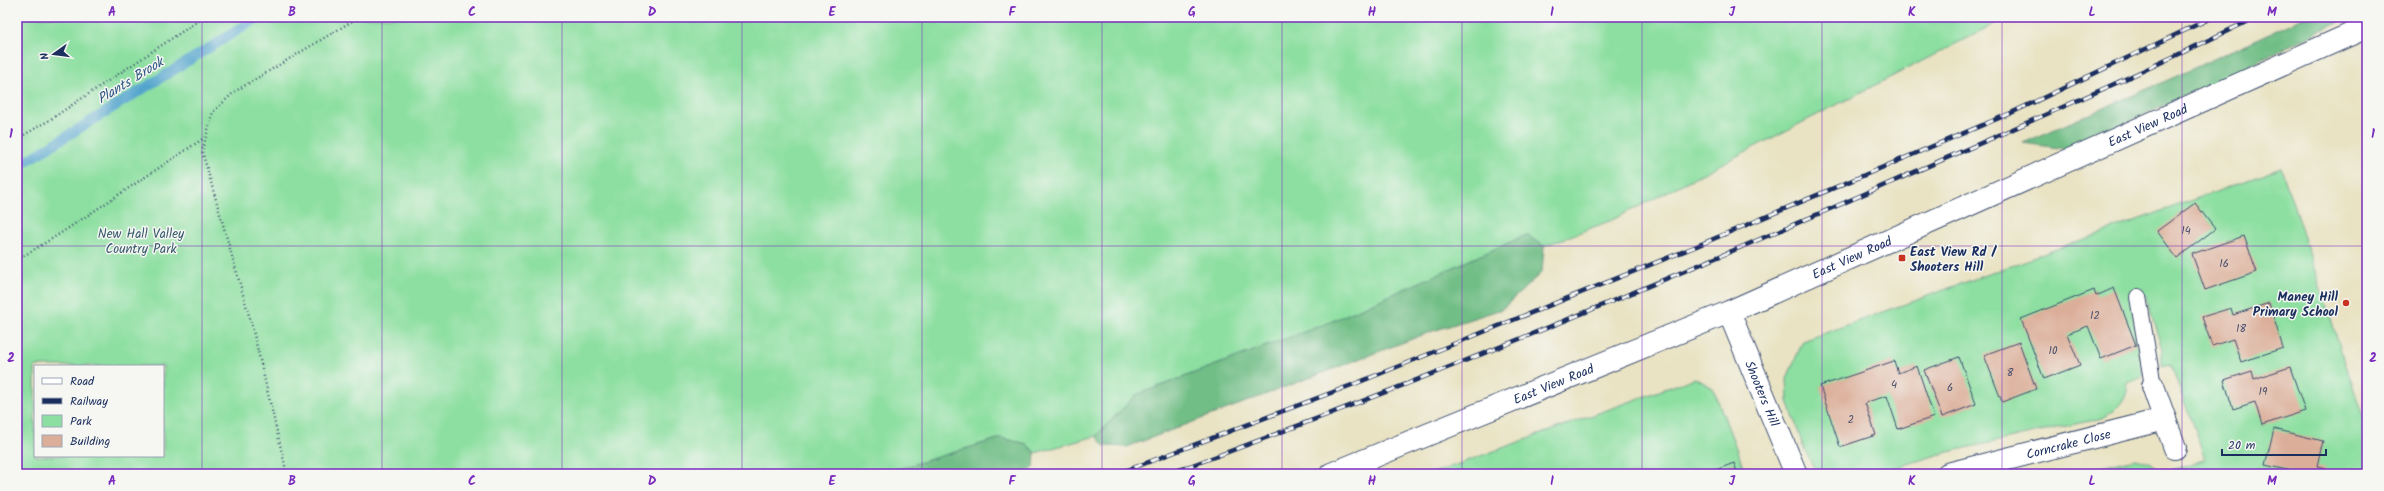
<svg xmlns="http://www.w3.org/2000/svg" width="2384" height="491" font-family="Kalam,sans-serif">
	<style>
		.green { fill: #8cdfa0; stroke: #54877f; fill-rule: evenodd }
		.forest { fill: #71be86; stroke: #467672 }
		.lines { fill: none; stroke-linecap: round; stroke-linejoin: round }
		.stream { stroke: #52a4cd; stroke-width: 10 }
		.building { fill: #dbae99 }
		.service-casing { stroke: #3a4a6d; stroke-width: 18 }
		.minor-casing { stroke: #3a4a6d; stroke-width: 24 }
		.path { stroke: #3a4a6d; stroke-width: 2.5; stroke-dasharray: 1 3; stroke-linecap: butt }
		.service { stroke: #fff; stroke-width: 16 }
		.minor { stroke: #fff; stroke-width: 22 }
		.rail-casing { stroke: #1b2f5e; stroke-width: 4.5 }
		.rail { stroke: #f6f6f2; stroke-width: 3; stroke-dasharray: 9; stroke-linecap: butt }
		.grid { fill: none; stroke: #7b2cbf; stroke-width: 1; stroke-opacity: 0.55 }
		.poi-dot { fill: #c8321e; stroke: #f6f6f2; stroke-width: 1.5 }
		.labels { text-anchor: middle; stroke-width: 3; stroke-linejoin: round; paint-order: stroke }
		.number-label { font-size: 11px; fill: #4b4f6d }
		.street-label { font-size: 13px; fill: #1b2f5e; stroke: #f6f6f2 }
		.park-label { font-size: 13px; fill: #375b6e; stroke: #f6f6f2 }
		.poi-label { font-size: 13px; font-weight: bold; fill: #1b2f5e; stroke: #f6f6f2; text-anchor: start }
		.water-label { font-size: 14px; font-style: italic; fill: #2e5885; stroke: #f6f6f2 }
		.neatline { fill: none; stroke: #7b2cbf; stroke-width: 1.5 }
		.grid-label { font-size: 13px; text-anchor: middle; font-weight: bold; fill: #7b2cbf }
	</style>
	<rect width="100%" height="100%" fill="#f6f6f2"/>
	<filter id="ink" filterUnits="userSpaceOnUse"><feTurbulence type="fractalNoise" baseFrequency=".025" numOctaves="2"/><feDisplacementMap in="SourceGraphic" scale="8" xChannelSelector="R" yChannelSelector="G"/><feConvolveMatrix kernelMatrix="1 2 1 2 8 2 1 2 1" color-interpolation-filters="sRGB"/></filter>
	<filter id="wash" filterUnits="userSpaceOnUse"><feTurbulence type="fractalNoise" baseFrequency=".012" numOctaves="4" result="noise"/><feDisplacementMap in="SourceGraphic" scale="16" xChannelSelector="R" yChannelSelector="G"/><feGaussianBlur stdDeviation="0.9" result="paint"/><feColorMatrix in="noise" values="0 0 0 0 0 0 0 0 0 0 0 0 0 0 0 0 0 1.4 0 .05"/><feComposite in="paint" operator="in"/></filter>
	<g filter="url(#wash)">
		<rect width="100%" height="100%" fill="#e9e3c3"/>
		<!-- green -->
		<path class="green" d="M17 17H2008L1612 220 1544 246 1526 235 1328 323 1136 395 1096 436 1035 453 1027 444 1001 438 882 474H17ZM35 366H163V456H35Z
			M2281 168 2367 429V474H2070L2135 459 2150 463 2163 473 2205 459 2171 365 2162 367V349L2145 295 2131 298 2143 376 2128 382C2127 402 2119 408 2103 418L1948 452 1873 474H1825L1813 466 1804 449 1788 401 1787 378 1803 341Z
			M1695 378 1713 388 1746 474H1738L1734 463 1704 474H1431Z"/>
		<!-- forest -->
		<path class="forest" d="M2305 17H2347L2205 88 2066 149 2023 143 2168 80Z
			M1526 235 1544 246 1542 272 1502 309 1433 331 1127 447 1104 446 1096 436 1136 395 1328 323Z
			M1001 438 1027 444 1035 453 1034 468 1019 474H882Z"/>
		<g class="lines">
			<!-- stream -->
			<path class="stream" d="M17 167 259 17"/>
		</g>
		<g id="blocks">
			<!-- building -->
			<path class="building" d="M2195 203 2215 229 2177 258 2157 231Z
				M2244 236 2257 272 2205 290 2192 254Z
				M2114 288 2136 345 2101 359 2088 326 2067 334 2080 365 2044 379 2021 319 2094 290 2096 296Z
				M2269 303 2283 348 2241 362 2233 339 2212 346 2202 317 2231 308 2233 315Z
				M2019 342 2036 389 2002 402 1984 355Z
				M1959 357 1976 404 1942 417 1924 370Z
				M1894 361 1898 373 1917 366 1934 417 1898 429 1887 396 1870 401 1865 403 1876 435 1840 447 1820 386Z
				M2290 367 2305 411 2262 425 2255 402 2233 409 2224 380 2252 371 2254 379Z
				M2274 429 2323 441 2317 466 2326 468 2324 474H2296V472L2265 465Z
				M1734 463 1738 474H1705Z"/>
		</g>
	</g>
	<g filter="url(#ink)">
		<use href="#blocks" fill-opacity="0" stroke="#3a4a6d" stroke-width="1"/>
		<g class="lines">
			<!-- service casing -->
			<g class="service-casing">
				<path id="service" d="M2138 297 2153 386"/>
			</g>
			<!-- minor casing -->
			<g class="minor-casing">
				<g id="minor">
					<path id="s1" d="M1729 312 1796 474"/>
					<path d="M2153 386 2175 448"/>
					<path id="s2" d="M1331 474 1729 312 2367 27"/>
					<path id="s3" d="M1948 474 2165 419"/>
				</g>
			</g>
			<!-- path -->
			<path class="path" d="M17 139 48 121 204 17
				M17 260 61 233 204 138
				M287 474 252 326 202 151 213 112 234 92 359 17"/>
			<!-- service -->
			<use href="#service" class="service"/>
			<!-- minor -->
			<use href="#minor" class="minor"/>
			<!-- rail casing -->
			<g class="rail-casing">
				<path id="rail" d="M1117 474 1357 383 1692 248 2011 113 2213 17
					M1168 474C1413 385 1655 286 1894 181 2015 128 2137 76 2256 17"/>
			</g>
			<!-- rail -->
			<use href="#rail" class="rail"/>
		</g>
	</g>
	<!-- grid -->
	<path class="grid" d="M202 17V474M382 17V474M562 17V474M742 17V474M922 17V474M1102 17V474M1282 17V474M1462 17V474M1642 17V474M1822 17V474M2002 17V474M2182 17V474M17 246H2367"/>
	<!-- markers -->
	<g class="poi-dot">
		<rect x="1898" y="254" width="8" height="8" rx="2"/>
		<circle cx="2346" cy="303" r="4"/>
	</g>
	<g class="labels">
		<!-- number labels -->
		<g class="number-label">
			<text x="2186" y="234">14</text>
			<text x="2224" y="267">16</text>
			<text x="2095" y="319">12</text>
			<text x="2241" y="332">18</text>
			<text x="2053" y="354">10</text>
			<text x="2010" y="376">8</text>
			<text x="1894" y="388">4</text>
			<text x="1950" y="391">6</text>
			<text x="2263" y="395">19</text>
			<text x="1851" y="423">2</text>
		</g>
		<!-- street labels -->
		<g class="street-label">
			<text dy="5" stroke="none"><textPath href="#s2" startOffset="888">East View Road</textPath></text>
			<text dy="5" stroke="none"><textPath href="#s2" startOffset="564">East View Road</textPath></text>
			<text dy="5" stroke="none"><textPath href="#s2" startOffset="240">East View Road</textPath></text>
			<text dy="5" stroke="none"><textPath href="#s1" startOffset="88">Shooters Hill</textPath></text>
			<text dy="5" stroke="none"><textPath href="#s3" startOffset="124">Corncrake Close</textPath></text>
		</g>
		<!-- park labels -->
		<g class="park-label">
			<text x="141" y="238">New Hall Valley<tspan x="141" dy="15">Country Park</tspan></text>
		</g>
		<!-- poi labels -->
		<g class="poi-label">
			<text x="1910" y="256">East View Rd /<tspan x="1910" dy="15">Shooters Hill</tspan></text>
			<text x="2338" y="301" text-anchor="end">Maney Hill<tspan x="2338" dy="15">Primary School</tspan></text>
		</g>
		<!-- water labels -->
		<g class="water-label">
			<text transform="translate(130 80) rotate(-32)" y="5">Plants Brook</text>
		</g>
	</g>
	<!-- margin -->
	<rect width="2384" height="491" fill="none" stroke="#f6f6f2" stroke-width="44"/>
	<!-- legend -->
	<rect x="34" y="365" width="130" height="92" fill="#f6f6f2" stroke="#9ea6b7"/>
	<rect x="42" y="378" width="20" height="6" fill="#ffffff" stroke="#9ea6b7"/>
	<text x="70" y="385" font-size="12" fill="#1b2f5e">Road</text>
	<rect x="42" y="398" width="20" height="6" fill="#1b2f5e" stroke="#9ea6b7"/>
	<text x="70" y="405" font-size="12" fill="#1b2f5e">Railway</text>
	<rect x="42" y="415" width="20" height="12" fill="#8cdfa0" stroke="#9ea6b7"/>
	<text x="70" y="425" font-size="12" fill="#1b2f5e">Park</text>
	<rect x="42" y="435" width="20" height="12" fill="#dbae99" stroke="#9ea6b7"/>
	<text x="70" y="445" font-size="12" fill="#1b2f5e">Building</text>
	<!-- north arrow -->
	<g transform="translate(54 54) rotate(256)" stroke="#f6f6f2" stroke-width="3" paint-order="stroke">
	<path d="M0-3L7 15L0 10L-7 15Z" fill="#1b2f5e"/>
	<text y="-6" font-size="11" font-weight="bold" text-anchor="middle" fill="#1b2f5e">N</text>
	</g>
	<!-- scale -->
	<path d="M2222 449v6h104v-6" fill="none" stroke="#1b2f5e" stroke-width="2"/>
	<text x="2228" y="449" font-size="12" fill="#1b2f5e" stroke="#f6f6f2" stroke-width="3" paint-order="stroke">20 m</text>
	<rect x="22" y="22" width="2340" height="447" class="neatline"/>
	<g class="grid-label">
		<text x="112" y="16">A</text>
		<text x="292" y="16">B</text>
		<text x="472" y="16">C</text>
		<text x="652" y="16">D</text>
		<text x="832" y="16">E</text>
		<text x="1012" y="16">F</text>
		<text x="1192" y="16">G</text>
		<text x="1372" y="16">H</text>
		<text x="1552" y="16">I</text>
		<text x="1732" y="16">J</text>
		<text x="1912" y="16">K</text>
		<text x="2092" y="16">L</text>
		<text x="2272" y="16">M</text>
		<text x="11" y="138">1</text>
		<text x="2373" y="138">1</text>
		<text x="11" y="362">2</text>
		<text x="2373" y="362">2</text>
		<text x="112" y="485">A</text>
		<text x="292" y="485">B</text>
		<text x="472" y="485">C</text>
		<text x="652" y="485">D</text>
		<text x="832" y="485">E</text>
		<text x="1012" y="485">F</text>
		<text x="1192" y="485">G</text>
		<text x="1372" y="485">H</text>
		<text x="1552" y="485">I</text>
		<text x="1732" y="485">J</text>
		<text x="1912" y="485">K</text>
		<text x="2092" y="485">L</text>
		<text x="2272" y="485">M</text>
	</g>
</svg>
